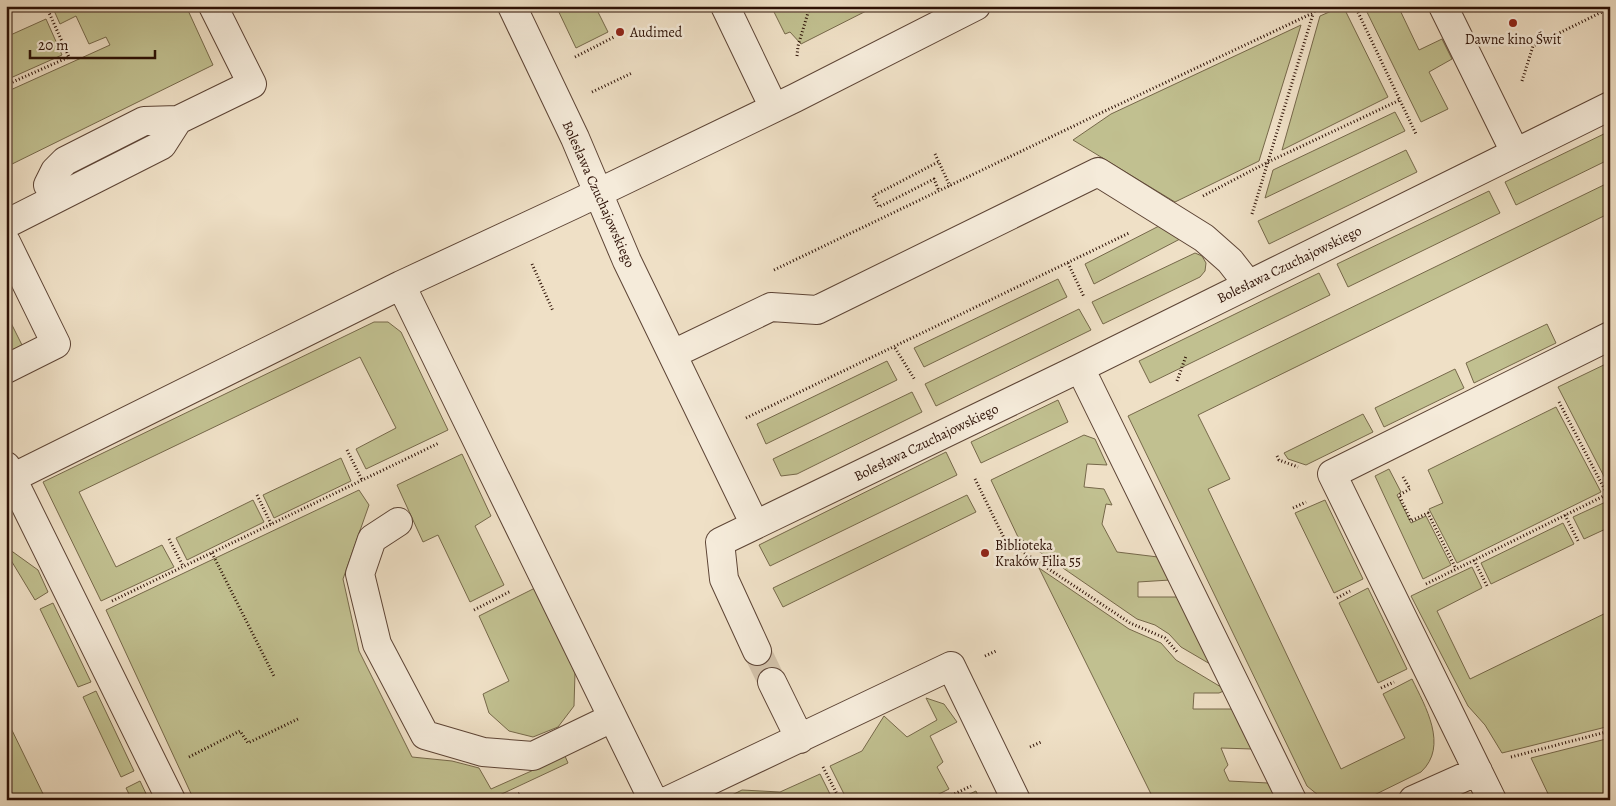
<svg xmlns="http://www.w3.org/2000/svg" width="1616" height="806" font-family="Alegreya,serif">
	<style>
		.green { fill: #c1c090; stroke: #76684a }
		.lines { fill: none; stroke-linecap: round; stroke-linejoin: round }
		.minor-tunnel { stroke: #d2c1a9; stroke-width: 28; stroke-dasharray: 28 14; stroke-linecap: butt }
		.minor-casing { stroke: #5d4435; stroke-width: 30 }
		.path { stroke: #2c1005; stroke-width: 3; stroke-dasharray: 1 2.5; stroke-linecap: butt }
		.minor { stroke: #f5ebda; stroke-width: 28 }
		.poi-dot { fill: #8f2418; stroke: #f5ebda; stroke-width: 2 }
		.labels { text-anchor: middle; stroke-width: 5; stroke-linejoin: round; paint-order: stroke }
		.poi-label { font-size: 14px; fill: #2c1005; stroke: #f5ebda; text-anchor: start }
		.street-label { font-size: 14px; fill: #2c1005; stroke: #f5ebda }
	</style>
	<rect width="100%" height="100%" fill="#efe0c6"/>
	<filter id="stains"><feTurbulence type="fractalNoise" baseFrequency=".004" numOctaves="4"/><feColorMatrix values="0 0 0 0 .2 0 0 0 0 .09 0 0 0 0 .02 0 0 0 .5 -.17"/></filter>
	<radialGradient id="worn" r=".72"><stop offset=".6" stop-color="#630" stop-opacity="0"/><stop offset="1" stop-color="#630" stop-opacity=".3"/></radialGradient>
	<!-- green -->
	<path class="green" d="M52 6H186L213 65 6 167V92L110 45 106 37 89 44 76 16 60 24Z
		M556 6H595L608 32 576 48Z
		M771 6H876L801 44 790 32 785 34Z
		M1343 6 1388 97 1282 150 1320 16Z
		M1364 6H1398L1419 50 1442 39 1452 59 1429 72 1448 109 1421 122Z
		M46 19 62 55 6 80V37Z
		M1301 25 1259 161 1175 202 1073 140 1111 114Z
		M1395 112 1405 131 1265 198 1273 170Z
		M1610 131V159L1516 205 1505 182Z
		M1406 150 1417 172 1269 244 1258 221Z
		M1610 182V213L1198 415 1230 479 1208 489 1341 769 1405 738 1383 694 1412 679C1425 706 1449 746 1421 772L1364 800H1324L1307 786 1128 416Z
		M1489 191 1500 213 1348 287 1337 264Z
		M1159 226 1180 239 1094 284 1085 264Z
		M1195 253 1202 256 1206 263 1205 271 1200 277 1103 324 1092 302Z
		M1319 273 1330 295 1150 383 1139 361Z
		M1058 279 1067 297 924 367 914 348Z
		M1079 309 1091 330 936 406 925 384Z
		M6 313 22 345 6 353Z
		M374 322H388L401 332 448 430 366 469 356 449 396 428 360 357 79 492 116 567 162 545 174 567 101 601 43 482Z
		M1547 324 1556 343 1474 383 1466 363Z
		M887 361 897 380 766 444 757 424Z
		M1610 362V488L1558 387Z
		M1455 369 1464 388 1384 427 1375 408Z
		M912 392 922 412 797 474 781 476 773 459Z
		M1058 400 1068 422 981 463 971 442Z
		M1556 407 1601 492 1457 563 1429 509 1443 503 1428 470Z
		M1363 414 1373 432 1306 465 1288 459 1284 453Z
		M1084 435 1095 439 1107 465 1087 464 1084 487 1104 489 1112 505 1106 504 1102 524 1117 552 1158 557 1170 580 1138 582V597H1177L1210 664 1181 647 1169 634 1155 625 1137 619 1018 537 991 480Z
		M946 452 957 475 770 566 759 545Z
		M462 454 491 516 475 526 504 585 470 602 438 535 423 542 397 485Z
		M341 458 351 481 274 518 263 495Z
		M1389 469 1401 492 1397 495 1411 523 1426 516 1451 565 1423 579 1375 476Z
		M359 490 369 505 343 579 359 651 412 757 452 761 479 768 491 789 565 756 568 763 489 800H194L106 610Z
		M967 495 976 512 783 607 773 588Z
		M253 500 264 522 187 560 176 538Z
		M1325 500 1363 579 1334 593 1295 513Z
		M1610 500V527L1584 539 1573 517Z
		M1563 523 1574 544 1491 584 1481 563Z
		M6 547 38 570 48 592 35 600 9 557 6 558Z
		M1472 567 1482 588 1437 611 1470 679 1610 611V726L1502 753 1485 725 1468 706 1411 596Z
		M1039 568 1129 629 1161 643 1176 660 1226 690 1219 693H1194L1193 709H1232L1252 749 1221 748 1228 765 1224 770 1229 781 1268 783 1278 800H1154Z
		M537 587 575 673 574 706 558 727 533 737 509 731 489 713 483 694 509 681 479 616Z
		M1368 588 1407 669 1378 683 1339 603Z
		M53 603 91 682 78 687 40 609Z
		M96 691 134 771 121 777 83 697Z
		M926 698 944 704 957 722 930 736 943 762 937 767 949 789 927 800H847L830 766 862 751 884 716 907 737 937 720Z
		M6 718 46 800H6Z
		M1610 738V800H1551L1531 758Z
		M820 774 833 800H722L742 790 780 792Z
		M140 781 149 800H132L126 788Z
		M976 791 980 800H957Z"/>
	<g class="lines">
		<!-- minor-tunnel -->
		<path class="minor-tunnel" d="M757 651 772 682"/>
		<!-- minor casing -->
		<g class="minor-casing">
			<path id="minor" d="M512 6 575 138 627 261 755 525
				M725 6 774 108
				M1443 6 1515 152
				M48 185 55 171 65 161 144 121 178 120
				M6 224 162 145 178 120 252 84 213 6
				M6 242 56 344 6 369
				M401 285 653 800
				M673 354 771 307 817 310 1098 172 1204 238 1230 261 1248 284
				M1080 368 1292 800
				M6 466 171 800
				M12 478 401 285 575 204 795 98 976 6
				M398 522 372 539 360 574 377 644 425 735 483 752 533 756 612 718
				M757 651 724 579 720 542 1080 368 1610 106
				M772 682 800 739
				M669 800 951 666 1016 800
				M1413 800 1478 771
				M1492 800 1332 474 1610 336"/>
		</g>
		<!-- path -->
		<path class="path" d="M1355 6 1416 134
			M797 56 798 46 810 6
			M575 57 614 37
			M1522 81 1533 46 1610 8
			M6 85 69 57 46 6
			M592 92 632 73
			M935 154 950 186
			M938 162 873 196 879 207 934 179 939 191
			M1203 196 1268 162 1400 100
			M1252 214 1313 14
			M1068 263 1084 297
			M532 264 553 311
			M774 270 1105 111 1313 13 1319 6
			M895 348 915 380
			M1177 381 1186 356
			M1559 402 1607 494
			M746 418 1129 233
			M347 450 362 480
			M1277 456 1279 460 1298 467
			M1403 477 1410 489 1399 495 1411 521 1428 513 1456 569
			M975 479 1005 540 1130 623 1165 638 1178 653
			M257 495 271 524
			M1293 508 1306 502
			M1565 515 1578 541
			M169 539 183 566
			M212 553 274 676
			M1474 560 1487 586
			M1426 584 1610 493
			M1337 598 1350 591
			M112 601 439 443
			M474 610 511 591
			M985 656 996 651
			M1381 688 1394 682
			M1030 747 1041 742
			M189 757 240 731 248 743 300 718
			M1511 757 1610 731
			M823 767 840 800
			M506 800 521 793
			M942 800 971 786"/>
		<!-- minor -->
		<use href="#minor" class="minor"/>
	</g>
	<!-- markers -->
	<g class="poi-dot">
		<circle cx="1513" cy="23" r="5"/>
		<circle cx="620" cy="32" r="5"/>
		<circle cx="985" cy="553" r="5"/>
	</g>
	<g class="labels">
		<!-- poi labels -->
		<g class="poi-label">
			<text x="630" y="37">Audimed</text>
			<text x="1513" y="44" text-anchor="middle">Dawne kino Świt</text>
			<text x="995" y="550">Biblioteka<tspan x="995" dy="16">Kraków Filia 55</tspan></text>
		</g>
		<!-- street labels -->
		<g class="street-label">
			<text transform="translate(599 194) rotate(66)" y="5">Bolesława Czuchajowskiego</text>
			<text transform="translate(1289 264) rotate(-26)" y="5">Bolesława Czuchajowskiego</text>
			<text transform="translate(926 442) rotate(-26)" y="5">Bolesława Czuchajowskiego</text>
		</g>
	</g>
	<!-- margin -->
	<rect width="1616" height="806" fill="none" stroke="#efe0c6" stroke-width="25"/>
	<rect x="8" y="8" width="1601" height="791" fill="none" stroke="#2c1005" stroke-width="2.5"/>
	<rect x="12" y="12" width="1591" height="781" fill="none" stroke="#2c1005"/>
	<!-- scale -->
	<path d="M30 50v8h125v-8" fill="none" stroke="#2c1005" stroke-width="2.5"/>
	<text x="38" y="50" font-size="15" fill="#2c1005" stroke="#f5ebda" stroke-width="4" paint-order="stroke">20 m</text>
	<rect width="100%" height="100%" filter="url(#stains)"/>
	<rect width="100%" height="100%" fill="url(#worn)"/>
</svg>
